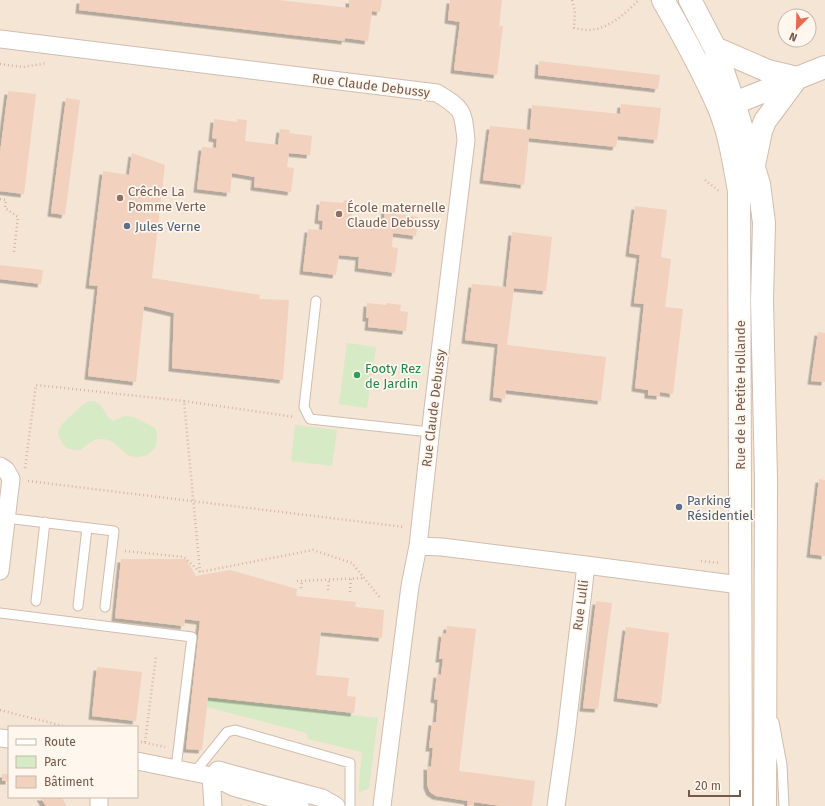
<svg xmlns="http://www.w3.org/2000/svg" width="825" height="806" font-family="'Fira Sans',sans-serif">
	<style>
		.residential { fill: #f4e5d5; fill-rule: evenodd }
		.green { fill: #d5eac5 }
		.building { fill: #f2d1be; filter: url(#shadow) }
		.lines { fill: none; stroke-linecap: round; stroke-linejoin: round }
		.lane-casing { stroke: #d0bdaf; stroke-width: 11 }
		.street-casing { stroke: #d0bdaf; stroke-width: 19 }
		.secondary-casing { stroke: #d3bdad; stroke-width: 24 }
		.path { stroke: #d7b5a1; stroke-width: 2.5; stroke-dasharray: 1 3; stroke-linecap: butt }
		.lane { stroke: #fff; stroke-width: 9 }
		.street { stroke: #fff; stroke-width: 17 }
		.secondary { stroke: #fff; stroke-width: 22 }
		.education-dot { fill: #8d6e63; stroke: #fff7ed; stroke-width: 1.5 }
		.service-dot { fill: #5c6f8a; stroke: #fff7ed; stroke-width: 1.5 }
		.leisure-dot { fill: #2e9e5b; stroke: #fff7ed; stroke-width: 1.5 }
		.labels { text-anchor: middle; stroke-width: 3.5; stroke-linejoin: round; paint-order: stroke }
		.street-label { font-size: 13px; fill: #76594b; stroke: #fff7ed }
		.education-label { font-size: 13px; fill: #785e54; stroke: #fff7ed; text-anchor: start }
		.service-label { font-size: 13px; fill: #4e5e75; stroke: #fff7ed; text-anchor: start }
		.leisure-label { font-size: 13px; fill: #27864d; stroke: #fff7ed; text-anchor: start }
	</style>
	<defs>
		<filter id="shadow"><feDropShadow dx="-3.5" dy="3.5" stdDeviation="0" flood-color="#0004"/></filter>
	</defs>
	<rect width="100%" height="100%" fill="#fcf3e7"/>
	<!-- residential -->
	<path class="residential" d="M0 0H825V806H0ZM785 16H809V40H785ZM9 727H137V797H9Z"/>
	<!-- green -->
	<path class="green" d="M347 343 376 347 367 408 339 404Z
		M89 401C106 401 101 414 113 421L125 416 133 417 155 428C162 445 150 461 131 456 120 452 116 439 102 439 93 438 87 444 81 450L68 449C51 433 59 426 74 413 79 408 83 404 89 401Z
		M295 425 337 430 332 466 291 461Z
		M208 698 378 718 369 788 358 793 362 752 308 739 307 733 207 707Z"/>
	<!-- building -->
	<path class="building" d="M80 0H278L349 8V0H382L380 12 372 11 368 41 345 38V41L79 10Z
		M450 0H502L499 26H503L497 75 454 70 460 22 448 20Z
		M539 61 660 75 658 89 538 75Z
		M8 91 36 94 24 194 0 191V153Z
		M66 98 80 100 65 215 51 213Z
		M621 104 661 108 657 140 618 136 616 147 529 138 524 185 483 180 490 126 530 130 532 105 620 114Z
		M214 119 237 122V119L247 120 245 141 278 145 280 129 290 130 289 133 312 136 310 155 289 153 287 167 294 168 291 192 254 187 255 177 232 173 230 193 197 189 202 147 216 148 217 139 212 138Z
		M132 153 165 165 152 278 260 295 259 299 289 300 283 380 172 368 174 313 144 306 136 382 88 376 98 286 89 285 103 171 129 175Z
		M344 200 353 201 351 222 383 226 385 209 396 210V214L418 217 416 236 393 233 392 247 398 248 395 273 358 268 359 257 339 255 336 275 303 271 308 229 322 230 323 221 318 220 320 201 343 203Z
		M635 206 667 210 661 257 671 259 665 307 683 309 673 394 660 392V396L648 395V390L635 388 644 304 634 303 640 255 629 253Z
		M512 232 552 237 546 291 514 288 507 345 606 357 601 401 506 390 505 399 493 397 498 344 465 340 472 284 506 287Z
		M0 265 43 270 41 284 0 279Z
		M367 303 386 305 387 303 401 305 400 311 408 312 406 331 368 327 369 318H366Z
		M818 332 825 333V382L811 381Z
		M819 479 825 480V556L810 554Z
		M121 559H186L196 576 230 570 297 589 296 596 356 602 355 607 384 610 382 638 321 632 316 675 349 678 347 696 356 697 354 713 208 697 202 750 186 749 200 621 185 619 184 626 115 618Z
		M596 601 612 603 598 709 583 708Z
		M447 626 476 629 459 771 535 781 532 806H501L474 802V806H467L468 801 436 796 430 792 427 785V766L431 767 433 748H429L432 722H436L438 700 434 699 437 674 441 675 443 659H439L442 633 446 634Z
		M626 627 669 633 661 704 617 698Z
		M97 667 142 672 136 721 92 716Z
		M2 774H9V781H2Z
		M40 797H61L67 806H46Z"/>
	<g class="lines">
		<!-- lane casing -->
		<g class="lane-casing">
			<path id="lane" d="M316 301 304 407 310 419 430 432
				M6 518 114 531 105 607
				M36 601 45 522
				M78 606 87 528
				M0 613 192 637 176 768
				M774 722 782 765 784 806
				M194 773 227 732 235 730 350 763V806"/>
		</g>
		<!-- street casing -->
		<g class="street-casing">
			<path id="street" d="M0 39 437 93C463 109 463 110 466 140L433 409 418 546 442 547 586 565 566 735 556 806
				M0 466 6 470 11 479 0 571
				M586 565 740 585
				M0 738 9 739
				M137 761 211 776 233 787 300 806
				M216 772 218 770 322 798 336 806
				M211 776 213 806
				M99 797V806
				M382 806 410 586 418 546"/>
		</g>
		<!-- secondary casing -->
		<g class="secondary-casing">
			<path id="secondary" d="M663 0C683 35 703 71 719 108 730 135 734 164 739 191L741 806
				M690 0 715 48 734 103 759 184 764 223 762 300 766 480 765 806
				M715 48 768 71 797 78 765 121 761 131 754 165
				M722 108 825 67"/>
		</g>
		<!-- path -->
		<path class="path" d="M572 0 575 11 574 28C579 29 584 30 589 30 609 29 626 13 639 0
			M0 64 23 67 47 63
			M705 180 719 191
			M0 199 6 200 5 208 18 217 14 252
			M25 468 36 385 184 401
			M28 481 404 527
			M125 551 184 557 200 572 313 550 352 563 381 599
			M701 561 721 563
			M200 572 184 401 295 417
			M297 581 364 578
			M301 588 302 581
			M328 590 329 580
			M350 592 351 579
			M0 710 67 727
			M137 741 165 747
			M145 742 156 656"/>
		<!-- lane -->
		<use href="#lane" class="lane"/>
		<!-- street -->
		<use href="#street" class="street"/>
		<!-- secondary -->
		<use href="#secondary" class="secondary"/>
	</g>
	<!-- markers -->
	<g class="education-dot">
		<circle cx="120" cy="198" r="4"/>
		<circle cx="339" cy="214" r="4"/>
	</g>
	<g class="service-dot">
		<circle cx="127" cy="226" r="4"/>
		<circle cx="679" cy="507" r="4"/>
	</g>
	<circle class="leisure-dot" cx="357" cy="375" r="4"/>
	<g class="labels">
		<!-- street labels -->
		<g class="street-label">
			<text transform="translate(371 85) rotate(7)" y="5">Rue Claude Debussy</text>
			<text transform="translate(740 395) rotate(-90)" y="5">Rue de la Petite Hollande</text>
			<text transform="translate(433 408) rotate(-83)" y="5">Rue Claude Debussy</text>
			<text transform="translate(580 605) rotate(-83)" y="5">Rue Lulli</text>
		</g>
		<!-- education labels -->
		<g class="education-label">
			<text x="128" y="196">Crêche La<tspan x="128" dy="15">Pomme Verte</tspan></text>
			<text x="347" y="212">École maternelle<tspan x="347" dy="15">Claude Debussy</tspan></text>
		</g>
		<!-- service labels -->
		<g class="service-label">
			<text x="135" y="231">Jules Verne</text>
			<text x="687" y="505">Parking<tspan x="687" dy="15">Résidentiel</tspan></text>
		</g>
		<!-- leisure labels -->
		<g class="leisure-label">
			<text x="365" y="373">Footy Rez<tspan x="365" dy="15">de Jardin</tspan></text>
		</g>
	</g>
	<!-- legend -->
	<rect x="8" y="726" width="130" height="72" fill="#fff7ed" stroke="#c8b8ac"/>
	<rect x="16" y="739" width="20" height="6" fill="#ffffff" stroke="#c8b8ac"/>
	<text x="44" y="746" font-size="12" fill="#76594b">Route</text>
	<rect x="16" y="756" width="20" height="12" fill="#d5eac5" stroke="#c8b8ac"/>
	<text x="44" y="766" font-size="12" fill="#76594b">Parc</text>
	<rect x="16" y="776" width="20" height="12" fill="#f2d1be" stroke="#c8b8ac"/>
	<text x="44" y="786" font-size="12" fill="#76594b">Bâtiment</text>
	<!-- north arrow -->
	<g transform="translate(797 28) rotate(203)"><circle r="19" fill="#fff7ed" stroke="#c8b8ac"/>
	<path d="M0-3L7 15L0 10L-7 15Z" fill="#e56b4c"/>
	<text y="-6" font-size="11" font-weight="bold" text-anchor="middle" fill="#76594b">N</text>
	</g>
	<!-- scale -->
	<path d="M689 790v6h51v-6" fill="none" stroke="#76594b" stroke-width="2"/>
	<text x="695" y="790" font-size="12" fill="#76594b" stroke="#fff7ed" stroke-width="3" paint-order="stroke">20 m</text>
</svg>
